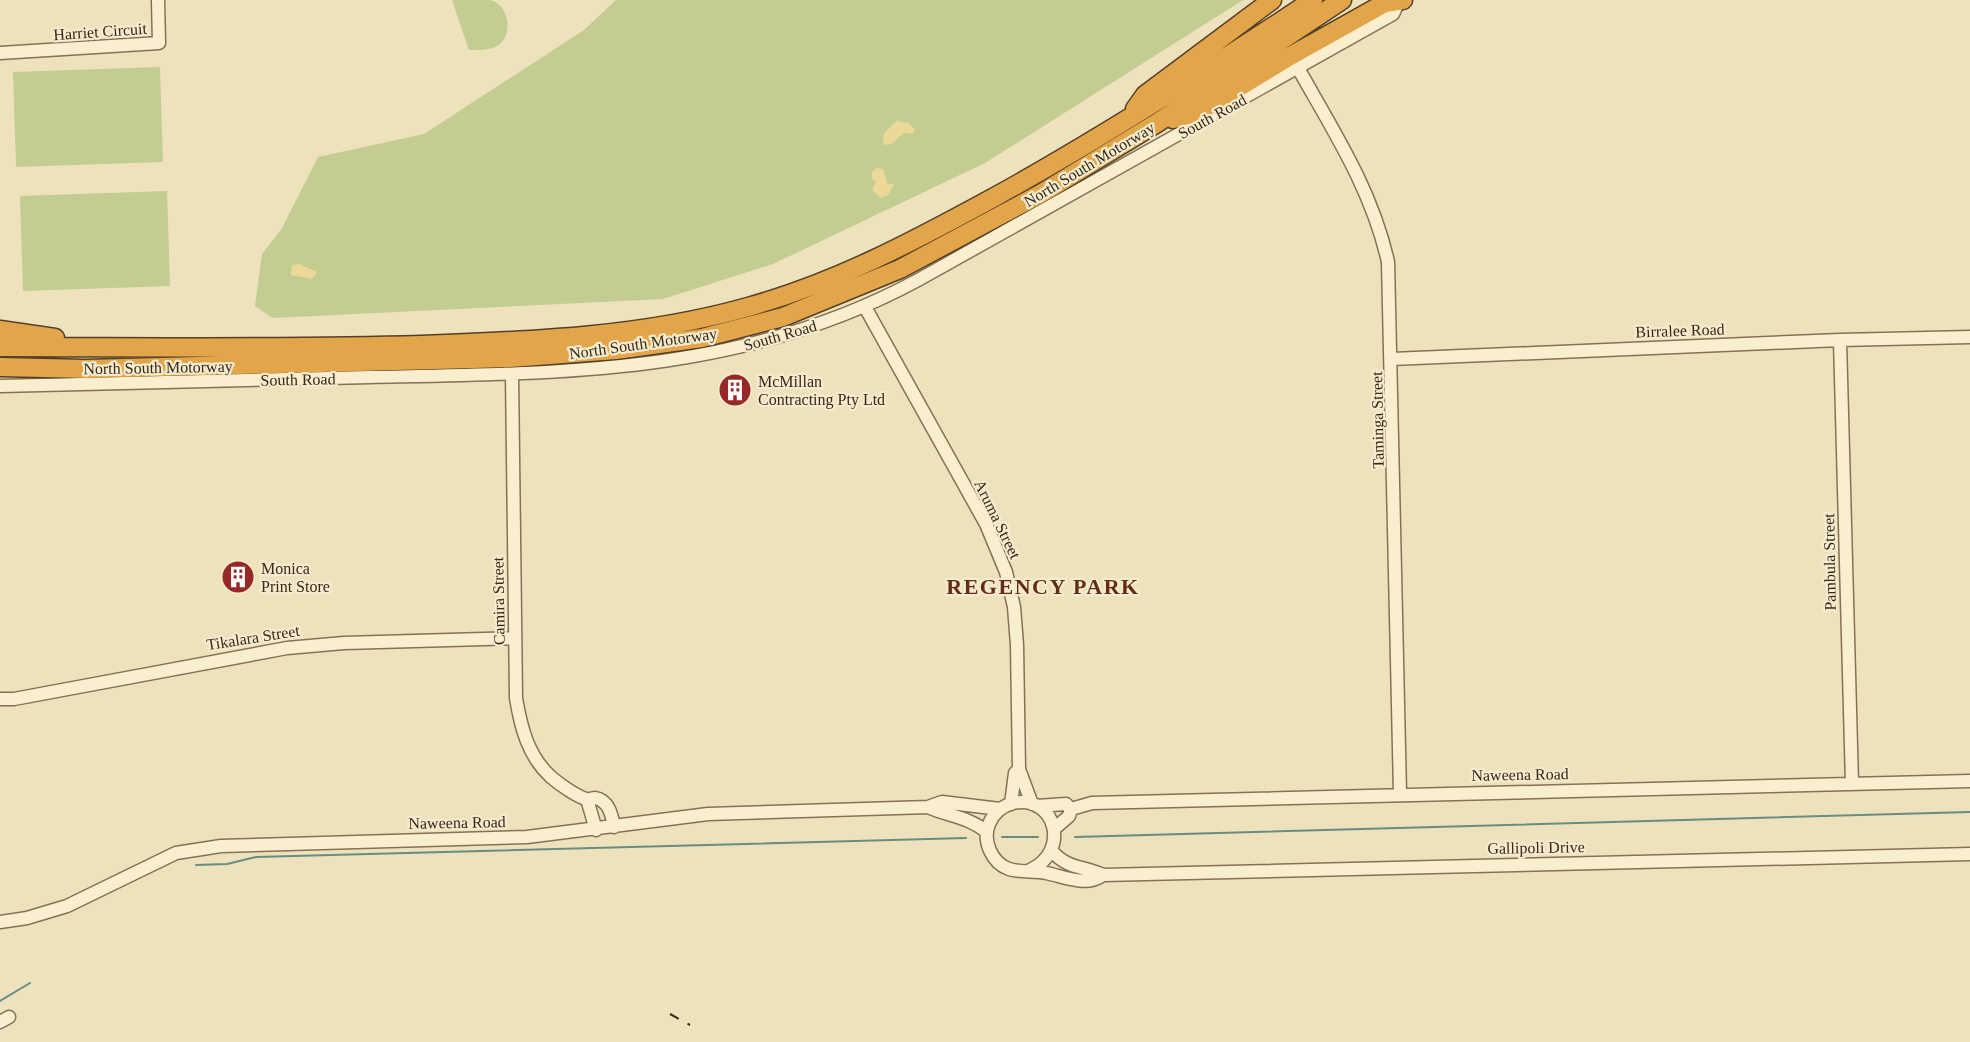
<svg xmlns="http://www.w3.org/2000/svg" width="1970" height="1042" font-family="'Times New Roman',serif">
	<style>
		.green { fill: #c3cc91 }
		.sand { fill: #ecd998 }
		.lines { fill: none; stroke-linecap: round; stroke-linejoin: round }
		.stream { stroke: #688d85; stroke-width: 2 }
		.minor-casing { stroke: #867156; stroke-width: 15 }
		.highway-casing { stroke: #533f2a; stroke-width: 21 }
		.minor { stroke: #f9efcf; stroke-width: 12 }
		.highway { stroke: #e2a549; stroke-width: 18 }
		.rail { stroke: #35291b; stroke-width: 2; stroke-dasharray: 10 10; stroke-linecap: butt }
		.labels { text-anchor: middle; stroke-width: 4.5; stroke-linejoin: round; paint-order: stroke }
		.street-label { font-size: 16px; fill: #35291b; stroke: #f6ebcc }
		.poi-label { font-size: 16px; fill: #35291b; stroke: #f6ebcc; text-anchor: start }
		.district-label { font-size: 22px; font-weight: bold; letter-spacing: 1.5px; fill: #622c19; stroke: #f6ebcc }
	</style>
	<rect width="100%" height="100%" fill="#eee2bc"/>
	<!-- green -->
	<path class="green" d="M452 0C464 0 479 0 490 0 508 4 513 31 501 43 492 51 480 50 469 50Z
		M616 0H1243L985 163 773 264 663 299 273 318 255 306 262 254 282 228 318 157 424 134 584 30Z
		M160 67 163 162 16 167 13 72Z
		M167 191 170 286 23 291 20 196Z"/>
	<!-- sand -->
	<path class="sand" d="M897 121 909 123 915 130 912 134 904 133 891 144 883 145 884 133Z
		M877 168 883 169 888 185 891 183 894 185 888 195 881 198 872 190 876 182 872 179V172Z
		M299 264 317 272 312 279 291 275 292 265Z"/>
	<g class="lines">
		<!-- stream -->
		<path class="stream" d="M1002 837H1038
			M1075 837 1970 812
			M196 865 227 864 256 857 966 838
			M0 1001 30 983"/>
		<!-- minor casing -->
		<g class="minor-casing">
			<path id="minor" d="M0 53 159 43 158 0
				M1298 68C1334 132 1372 190 1388 262L1400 793
				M865 307 986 524 1006 572 1014 607 1017 645 1019 769 1032 804
				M1840 340 1852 784
				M1392 359 1840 340 1970 337
				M512 374 516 698C521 728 528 756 551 777 559 784 576 796 586 799 590 800 592 798 595 798 609 800 612 816 614 827
				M0 386C123 383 247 380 370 377 565 373 742 375 918 280L1393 14 1398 3
				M0 699H14L287 648 344 643 515 638
				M587 799 596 830
				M1011 804 1015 773 1019 769
				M1037 806 1066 804 1071 809
				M928 807C948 816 969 817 987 832
				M1054 829 1069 816 1071 809 1092 803 1970 781
				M1052 851C1067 869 1084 866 1103 875L1970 854
				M1030 870C1071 852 1056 794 1013 803 1002 806 993 814 989 824 982 841 992 863 1009 869 1021 873 1034 870 1046 873 1066 877 1086 887 1103 875
				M0 922 27 918 67 906 176 853 221 846 527 837 708 814 928 807 942 802 1000 809
				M0 1022 9 1017"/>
		</g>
		<!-- highway casing -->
		<g class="highway-casing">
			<path id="highway" d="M1135 109 1145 95 1272 0
				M1173 119 1198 112 1285 59 1385 3 1403 0
				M0 330 55 338
				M0 347C140 347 281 349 421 345 531 341 642 337 748 307 835 283 912 242 991 199 1102 138 1208 70 1313 0
				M0 367 86 369 510 358 616 350 702 338 783 317 900 269 1042 193 1157 123 1342 0"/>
		</g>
		<!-- minor -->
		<use href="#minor" class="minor"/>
		<!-- highway -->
		<use href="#highway" class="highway"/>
		<!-- rail -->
		<path class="rail" d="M670 1014 690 1025"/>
	</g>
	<!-- icons -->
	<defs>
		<g id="building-disc" transform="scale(1.725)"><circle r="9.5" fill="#962925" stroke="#f6ebcc"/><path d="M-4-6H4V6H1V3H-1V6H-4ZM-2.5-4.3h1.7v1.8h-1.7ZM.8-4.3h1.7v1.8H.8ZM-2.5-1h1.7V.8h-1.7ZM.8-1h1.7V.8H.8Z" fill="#fff"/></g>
	</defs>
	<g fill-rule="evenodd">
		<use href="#building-disc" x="735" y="390"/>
		<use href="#building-disc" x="238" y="577"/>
	</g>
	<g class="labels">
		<!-- street labels -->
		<g class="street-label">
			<text transform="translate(100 31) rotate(-4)" y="6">Harriet Circuit</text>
			<text transform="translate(1212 116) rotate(-29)" y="6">South Road</text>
			<text transform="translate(1089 164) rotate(-31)" y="6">North South Motorway</text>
			<text transform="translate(1680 330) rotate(-2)" y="6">Birralee Road</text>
			<text transform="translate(780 335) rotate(-16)" y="6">South Road</text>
			<text transform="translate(643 343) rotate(-8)" y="6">North South Motorway</text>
			<text transform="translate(158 367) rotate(-1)" y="6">North South Motorway</text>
			<text transform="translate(298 379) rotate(-1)" y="6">South Road</text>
			<text transform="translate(1377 420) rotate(-91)" y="6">Taminga Street</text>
			<text transform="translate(998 519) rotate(64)" y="6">Aruma Street</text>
			<text transform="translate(1829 562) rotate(-91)" y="6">Pambula Street</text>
			<text transform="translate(498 601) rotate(-91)" y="6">Camira Street</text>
			<text transform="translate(253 637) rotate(-9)" y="6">Tikalara Street</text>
			<text transform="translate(1520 774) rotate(-1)" y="6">Naweena Road</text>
			<text transform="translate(457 822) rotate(-1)" y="6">Naweena Road</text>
			<text transform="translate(1536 847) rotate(-1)" y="6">Gallipoli Drive</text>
		</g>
		<!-- poi labels -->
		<g class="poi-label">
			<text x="758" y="387">McMillan<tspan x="758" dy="18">Contracting Pty Ltd</tspan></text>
			<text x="261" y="574">Monica<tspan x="261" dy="18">Print Store</tspan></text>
		</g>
		<!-- district labels -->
		<g class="district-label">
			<text x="1043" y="594">REGENCY PARK</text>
		</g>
	</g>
</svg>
